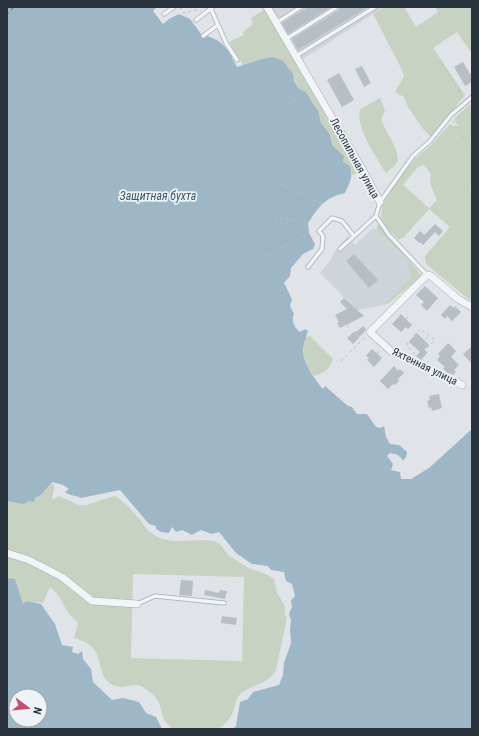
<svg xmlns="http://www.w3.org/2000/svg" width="479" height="736" font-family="'Roboto Condensed',sans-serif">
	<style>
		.built { fill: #ced4da }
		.green { fill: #c8d2c2; fill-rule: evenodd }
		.water { fill: #9db7c6; fill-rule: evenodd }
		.building { fill: #b7bec5 }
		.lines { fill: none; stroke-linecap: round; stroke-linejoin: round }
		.service-casing { stroke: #a5acb2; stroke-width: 5 }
		.minor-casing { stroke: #a5acb2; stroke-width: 8 }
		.path { stroke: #babfc3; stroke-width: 1; stroke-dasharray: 3 3; stroke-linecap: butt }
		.service { stroke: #f2f5f7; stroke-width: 3.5 }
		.minor { stroke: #f2f5f7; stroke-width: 7 }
		.rail { stroke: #7a8691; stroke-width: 2; stroke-dasharray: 2 4; stroke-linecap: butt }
		.labels { text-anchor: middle; stroke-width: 3.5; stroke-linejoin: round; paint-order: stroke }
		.street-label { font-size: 11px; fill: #29343f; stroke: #eff3f6 }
		.water-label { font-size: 12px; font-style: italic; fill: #365970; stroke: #eff3f6 }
	</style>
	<rect width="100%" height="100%" fill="#e0e4e8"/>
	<!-- built -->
	<path class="built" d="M270 7H384L300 61Z
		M372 229H377L406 259 411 279 383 305 357 310 320 273 331 260 334 252 348 236 355 245Z"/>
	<!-- green -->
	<path class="green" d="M384 7H404L416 27 438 12 435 7H472V54L457 32 433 48 465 95 431 137 423 129 408 107 404 97 395 92 404 76 402 70 373 14Z
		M265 9 359 173 352 175 350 166 343 162 344 156 332 145 330 134 321 123 318 110 311 101 306 93 299 89 289 69 262 59 243 65 229 42 243 35 244 31 253 24 251 18Z
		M380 98 385 111 381 119C384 130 402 152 397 162 395 166 389 170 386 174 377 157 355 128 360 109Z
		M472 102V302L426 264 425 256 450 227 429 209 404 237 399 240 386 227 381 217 382 205 400 176 414 160 430 146 450 124 456 127 458 126 454 119ZM424 165 431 174 430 183 437 200 429 208 403 185 418 167Z
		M379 225 422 276 389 303 383 305 411 278 406 259 377 229V226Z
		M310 336 333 359C330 369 324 373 314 376L308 369 303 357 305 337Z
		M52 482 54 488 52 500 59 496 79 505H86L115 496C123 501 130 508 136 515 141 520 144 527 150 532 167 547 194 538 214 541L220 544 229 556 247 567 268 575 274 579 277 593 285 606V614L287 618 276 670C267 685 254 684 241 693 236 698 235 706 233 712 230 719 225 725 219 728 212 731 182 729 173 729 162 720 163 715 159 703 157 697 149 691 144 688 132 679 122 695 107 681 98 671 101 650 88 644 84 641 79 640 74 638L78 623C74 619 70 615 67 611 62 602 59 594 50 587L43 603 26 601 23 604 15 579 7 578V501L23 504 41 495ZM133 574 244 577 242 661 131 658Z"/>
	<!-- water -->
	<path class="water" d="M7 7H157L153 11 163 24 169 19 179 14 190 19 204 38 208 36C227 44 228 50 237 67L262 59 273 57 283 61 293 74 294 81 299 89 307 93 311 101 318 110 321 123 330 134 332 145 344 156 343 162 350 166C353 179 350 181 345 193 324 198 320 206 308 223L309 233 315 244 313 249 303 254 291 268 290 276 284 283 292 299 290 306 294 314C291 321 294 327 300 332L305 329 308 331C300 351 302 359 313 376 317 381 319 385 323 389L325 386 348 406 352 407 357 414H367L376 427 380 428 384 426 386 437 390 444 399 445 407 452 406 457 403 461C400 455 397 454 390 453L387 456 393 464 391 470 400 472 401 479H411L429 468 472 429V729H233L236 726 240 702 248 699 253 692 279 685 283 675 284 663 291 643 290 629 291 620 289 614 292 607 291 600 295 596 292 584 286 581 284 572 271 570 268 566 252 564 236 553 219 532 212 534 201 530 192 535 182 530 176 532 172 527 169 533 161 532 156 529V526L149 524 120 490 81 498C75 495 70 496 65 492L69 489 63 485 52 482 41 495 35 498 34 502 30 501 23 504 7 501Z
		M7 578 15 579 23 604 26 601 41 604 55 624 62 645 73 647 72 652 78 654 82 651 83 659 91 669 93 682 112 700 123 698 139 702 146 713 156 717 162 729H7ZM16 696H40V720H16Z"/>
	<!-- building -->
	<path class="building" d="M308 7H331L288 34 282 23Z
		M340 7H368L298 50 292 39 339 10Z
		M463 62 470 74 472 72V82L465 86 454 67Z
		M362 66 371 83 364 87 355 69Z
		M339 73 354 100 342 107 327 80Z
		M435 224 443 231 439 236 435 232 423 245 420 242 419 243 414 238 420 231 424 235Z
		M354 254 378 280 369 288 346 261Z
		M425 286 438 298 427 311 421 305 424 302 416 295Z
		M344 298 364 316 340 328 337 323 339 322 335 315 347 309 340 302Z
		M450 305 454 308 455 306 461 312 452 321 447 316 445 319 441 315Z
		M401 314 412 325 408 329 406 327 401 332 392 324Z
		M363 326 366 329 365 331 353 344 347 338 355 331 356 332Z
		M417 333 429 345 424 350 428 352 421 360 416 356 420 352 409 342Z
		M448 343 456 351 451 357 459 365 454 370 456 372 453 375 446 372 443 368 445 367 437 360 440 356 438 354Z
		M472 346V364L463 354Z
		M372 349 382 358 374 367 367 360 369 358 366 356Z
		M394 366 398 371 400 369 404 373 398 379 399 381 395 385 393 384 388 389 380 381Z
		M439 394 442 408 432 411 431 407 429 408 427 401 430 400 429 396Z
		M181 580 193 581 192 596 179 595Z
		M205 590 219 593 220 590 227 591 225 599 204 595Z
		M222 616 237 618 236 625 221 623Z"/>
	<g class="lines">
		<!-- service casing -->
		<g class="service-casing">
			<path id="service" d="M211 9 226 43 237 60
				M164 14 174 7
				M196 20 213 7
				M276 23 301 7
				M203 36 218 25
				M286 39 337 7
				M296 56 375 7
				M340 249 376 216
				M308 267 322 249 323 236 319 231 332 218 342 221 354 236
				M427 275 389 235 376 216 380 202 413 156 430 141 451 115 472 97
				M137 604 155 596 224 603"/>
		</g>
		<!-- minor casing -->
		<g class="minor-casing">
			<path id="minor" d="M267 7 362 169 380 202
				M462 385 392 352 370 332 427 275 431 276 458 299 472 307
				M7 553 29 560 62 577 92 601 137 604"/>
		</g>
		<!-- path -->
		<path class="path" d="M180 7 183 13 196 10 201 11
			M7 12 11 7
			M7 17 16 7
			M442 64 463 98
			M289 103 307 93
			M452 121 456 125V127L472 150
			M281 184 322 204
			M453 199 472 183
			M268 218 287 219 308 223
			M260 259 309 233
			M406 319 408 317
			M347 325 349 328
			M426 339 429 336
			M377 354 380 350
			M415 354 407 346V344L420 329 435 340 423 352 420 350
			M341 361 365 337"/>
		<!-- service -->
		<use href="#service" class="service"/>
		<!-- minor -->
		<use href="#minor" class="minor"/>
		<!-- rail -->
		<path class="rail" d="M7 14 14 7"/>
	</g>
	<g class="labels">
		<!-- street labels -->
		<g class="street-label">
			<text transform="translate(355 158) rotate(61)" y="4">Лесопильная улица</text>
			<text transform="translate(425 366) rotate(26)" y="4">Яхтенная улица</text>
		</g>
		<!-- water labels -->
		<g class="water-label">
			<text x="158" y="200">Защитная бухта</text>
		</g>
	</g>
	<!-- border -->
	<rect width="479" height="736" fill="none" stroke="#29343f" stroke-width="16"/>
	<!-- north arrow -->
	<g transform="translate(28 708) rotate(106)"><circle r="19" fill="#eff3f6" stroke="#a0a7ad"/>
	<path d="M0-3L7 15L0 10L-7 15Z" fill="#c74b71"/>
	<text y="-6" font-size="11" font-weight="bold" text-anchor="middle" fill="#29343f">N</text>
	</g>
</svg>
